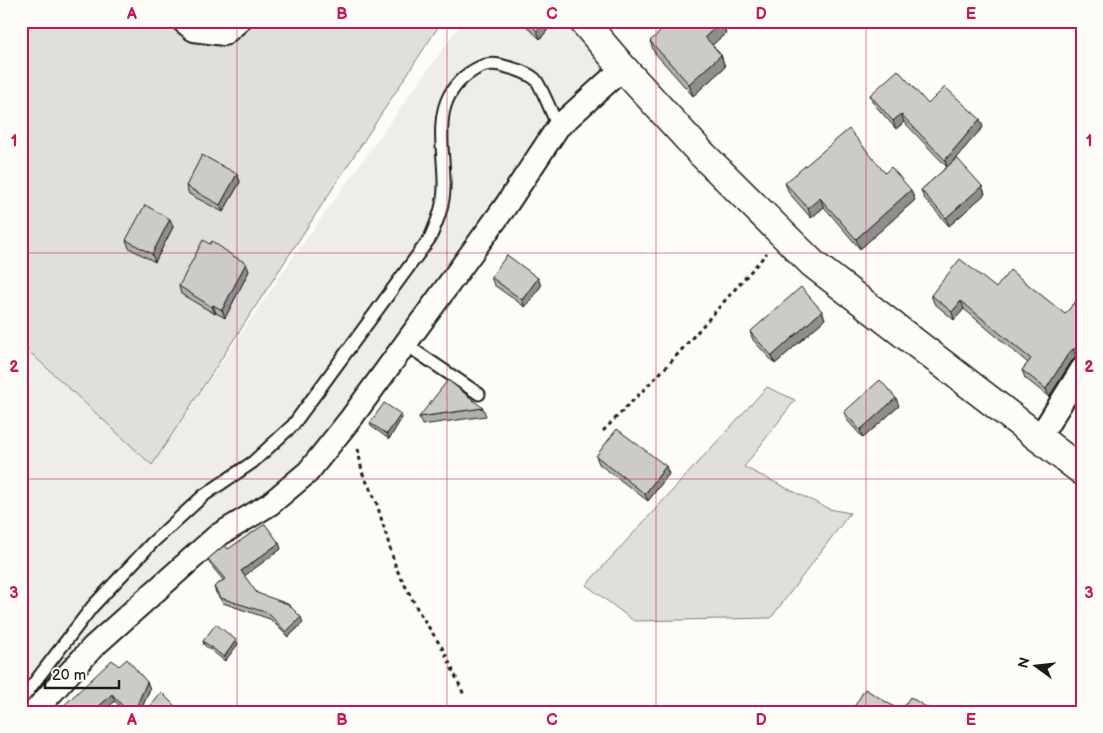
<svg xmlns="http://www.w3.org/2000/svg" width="1103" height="733" font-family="'Balsamiq Sans',sans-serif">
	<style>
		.built { fill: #eeede9 }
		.green { fill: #e0dfdb; stroke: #7e7e7c }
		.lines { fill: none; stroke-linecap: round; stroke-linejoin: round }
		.service-casing { stroke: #1c1c1c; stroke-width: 15 }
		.minor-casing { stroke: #1c1c1c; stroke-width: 26 }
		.secondary-casing { stroke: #1c1c1c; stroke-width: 31 }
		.path { stroke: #1c1c1c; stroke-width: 3; stroke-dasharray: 4 4; stroke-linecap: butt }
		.service { stroke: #fdfcf7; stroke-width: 11 }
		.minor { stroke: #fdfcf7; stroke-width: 22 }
		.secondary { stroke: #fdfcf7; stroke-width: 28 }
		.wall { fill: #afafac; stroke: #1c1c1c }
		.shaded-wall { fill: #8f8e8c; stroke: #1c1c1c }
		.building { fill: #cccbc8; stroke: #1c1c1c }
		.grid { fill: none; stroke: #c2185b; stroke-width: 1; stroke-opacity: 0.55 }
		.neatline { fill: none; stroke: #c2185b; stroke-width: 2 }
		.grid-label { font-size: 16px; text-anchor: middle; font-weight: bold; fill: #c2185b }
	</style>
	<rect width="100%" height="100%" fill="#fdfcf7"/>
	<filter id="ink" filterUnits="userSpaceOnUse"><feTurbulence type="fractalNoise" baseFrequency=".02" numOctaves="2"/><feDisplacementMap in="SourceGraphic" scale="10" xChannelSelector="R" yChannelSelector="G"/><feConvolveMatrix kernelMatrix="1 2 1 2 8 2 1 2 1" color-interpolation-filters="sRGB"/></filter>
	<g filter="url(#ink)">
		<!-- built -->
		<path class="built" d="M463 21H575L614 69 312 480 223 527 42 712H21V343L152 465 289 263Z"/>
		<!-- green -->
		<path class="green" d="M21 21H442L152 465 21 344Z
			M767 387 795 400 744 467 829 509 850 513 771 618 634 621 586 585Z"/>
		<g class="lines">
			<!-- service casing -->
			<g class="service-casing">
				<path id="service" d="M405 344 479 394
					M21 700 92 607 152 543 203 496 253 462 293 425 430 238C437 222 444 205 444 187 445 146 429 103 468 74 478 67 487 62 500 65 510 68 526 71 535 79 540 83 554 118 558 127"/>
			</g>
			<!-- minor casing -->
			<g class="minor-casing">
				<path id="minor" d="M183 21 194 30 224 34 239 21
					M1039 438 1082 369
					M34 712 93 647 217 536 270 504 308 472 352 417 505 207 558 127 623 68"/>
			</g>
			<!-- secondary casing -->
			<g class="secondary-casing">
				<path id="secondary" d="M583 21 623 68 701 153 813 264 1082 471"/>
			</g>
			<!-- path -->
			<path class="path" d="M603 431 670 363 767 253
				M358 449 362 472 376 501 396 568 419 612 444 651 464 695"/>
			<!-- service -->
			<use href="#service" class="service"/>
			<!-- minor -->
			<use href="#minor" class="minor"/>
			<!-- secondary -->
			<use href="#secondary" class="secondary"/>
		</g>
		<!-- wall -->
		<path class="wall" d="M521 21H555L540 39Z
			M721 22 726 33 712 45 721 55 725 67 693 96 654 52 650 41Z
			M870 95 928 104 983 127 953 161 982 186 985 194 949 226 924 198 921 190 947 167 904 122 896 129 873 103Z
			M885 173 915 200 860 249 824 207 811 218 789 193 785 183Z
			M237 174 240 182 223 212 189 194 186 186Z
			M170 219 173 227 155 262 129 248 126 240Z
			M249 271 225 318 216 313 215 314 181 294 179 286Z
			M491 277 538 278 541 286 525 307 494 285Z
			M996 288 1065 314 1082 299V356L1076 357 1071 362 1049 397 1025 378 1022 370 1028 363 964 309 954 320 934 303 931 295Z
			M822 311 825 319 775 364 753 340 750 332Z
			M899 406 863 438 847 420 844 412Z
			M483 408 486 416 422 425 419 417Z
			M401 414 402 418 389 439 372 427 370 423Z
			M596 456 669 474 648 501 599 464Z
			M279 543 281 549 244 576 257 593 303 623 288 637 270 619 223 603 216 593 214 587 223 580 210 564 208 559 228 549Z
			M203 641 238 644 225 661 204 645Z
			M119 666 147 682 150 689 140 712H124L115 701 104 712H57Z"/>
		<!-- shaded-wall -->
		<path class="shaded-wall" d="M545 21H555L540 39 537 31Z
			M721 22 726 33 709 48 705 37Z
			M721 55 725 67 693 96 689 84Z
			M901 114 904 122 896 129 893 121Z
			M980 119 983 127 947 168 945 160Z
			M237 174 240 182 223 212 220 205Z
			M982 186 985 194 949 226 946 218Z
			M911 190 915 200 860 249 856 239Z
			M820 198 824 207 811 218 808 208Z
			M170 219 173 227 155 262 152 254Z
			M246 263 249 271 225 318 222 310Z
			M538 278 541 286 525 307 522 300Z
			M961 301 964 309 954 320 952 312Z
			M213 305 216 313 215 314 212 307Z
			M822 311 825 319 775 364 772 356Z
			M1073 349 1076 357 1071 362 1049 397 1046 389 1068 354Z
			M896 398 899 406 863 438 860 430Z
			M401 414 402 418 389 439 387 434Z
			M666 466 669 474 648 501 645 494Z
			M279 543 281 549 243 577 241 571Z
			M301 617 303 623 288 637 286 632Z
			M236 640 238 644 225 661 224 657Z
			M147 682 150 689 140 712H134Z
			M112 694 115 701 104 712H93Z"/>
		<!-- building -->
		<path class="building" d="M527 21H545L537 31Z
			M672 21 721 22 705 37 721 55 689 84 650 41Z
			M898 70 928 104 945 87 980 119 945 160 901 114 893 121 870 95Z
			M849 129 885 173 891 167 911 190 856 239 820 198 808 208 785 183Z
			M202 155 237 174 220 205 186 186Z
			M957 158 982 186 946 218 921 190Z
			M145 205 170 219 152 254 126 240Z
			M203 240 210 244 212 241 233 256 246 263 222 310 213 305 212 307 179 286Z
			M507 255 538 278 522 300 491 277Z
			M960 259 996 288 1010 270 1065 314 1079 297 1082 299V346L1080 348 1073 349 1068 354 1046 389 1022 370 1031 359 961 301 952 312 931 295Z
			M801 287 822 311 772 356 750 332Z
			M448 380 483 408 419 417Z
			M880 380 896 398 860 430 844 412Z
			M384 403 401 414 387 434 370 423Z
			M617 429 666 466 645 494 596 456Z
			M265 524 279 543 241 571 257 593 288 604 301 617 286 632 268 613 221 598 214 587 225 579 208 559 225 545 228 549Z
			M216 624 236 640 224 657 203 641Z
			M127 659 147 682 134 712H128L112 694 93 712H57L112 660 119 666Z
			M865 689 901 711 910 697 934 712H851Z
			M161 692 181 712H146Z"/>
	</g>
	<!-- grid -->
	<path class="grid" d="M237 21V712M447 21V712M656 21V712M866 21V712M21 253H1082M21 479H1082"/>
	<!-- margin -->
	<rect width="1103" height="733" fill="none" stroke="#fdfcf7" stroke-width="55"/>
	<!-- north arrow -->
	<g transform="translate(1036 666) rotate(285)" stroke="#fdfcf7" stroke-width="4" paint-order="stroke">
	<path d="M0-4L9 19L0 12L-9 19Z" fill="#1c1c1c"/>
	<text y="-8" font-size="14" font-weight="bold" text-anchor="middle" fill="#1c1c1c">N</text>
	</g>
	<!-- scale -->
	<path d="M45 680v8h74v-8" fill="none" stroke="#1c1c1c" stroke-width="2.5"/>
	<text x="52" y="680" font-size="15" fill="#1c1c1c" stroke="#fdfcf7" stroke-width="4" paint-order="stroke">20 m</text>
	<rect x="28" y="28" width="1048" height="678" class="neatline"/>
	<g class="grid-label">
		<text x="132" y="19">A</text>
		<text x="342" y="19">B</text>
		<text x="552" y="19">C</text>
		<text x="761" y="19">D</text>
		<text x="971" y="19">E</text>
		<text x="14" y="146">1</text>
		<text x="1089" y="146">1</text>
		<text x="14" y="372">2</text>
		<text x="1089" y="372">2</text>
		<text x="14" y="598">3</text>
		<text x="1089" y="598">3</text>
		<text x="132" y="725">A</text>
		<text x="342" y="725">B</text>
		<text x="552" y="725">C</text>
		<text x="761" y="725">D</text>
		<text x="971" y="725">E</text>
	</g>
</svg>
